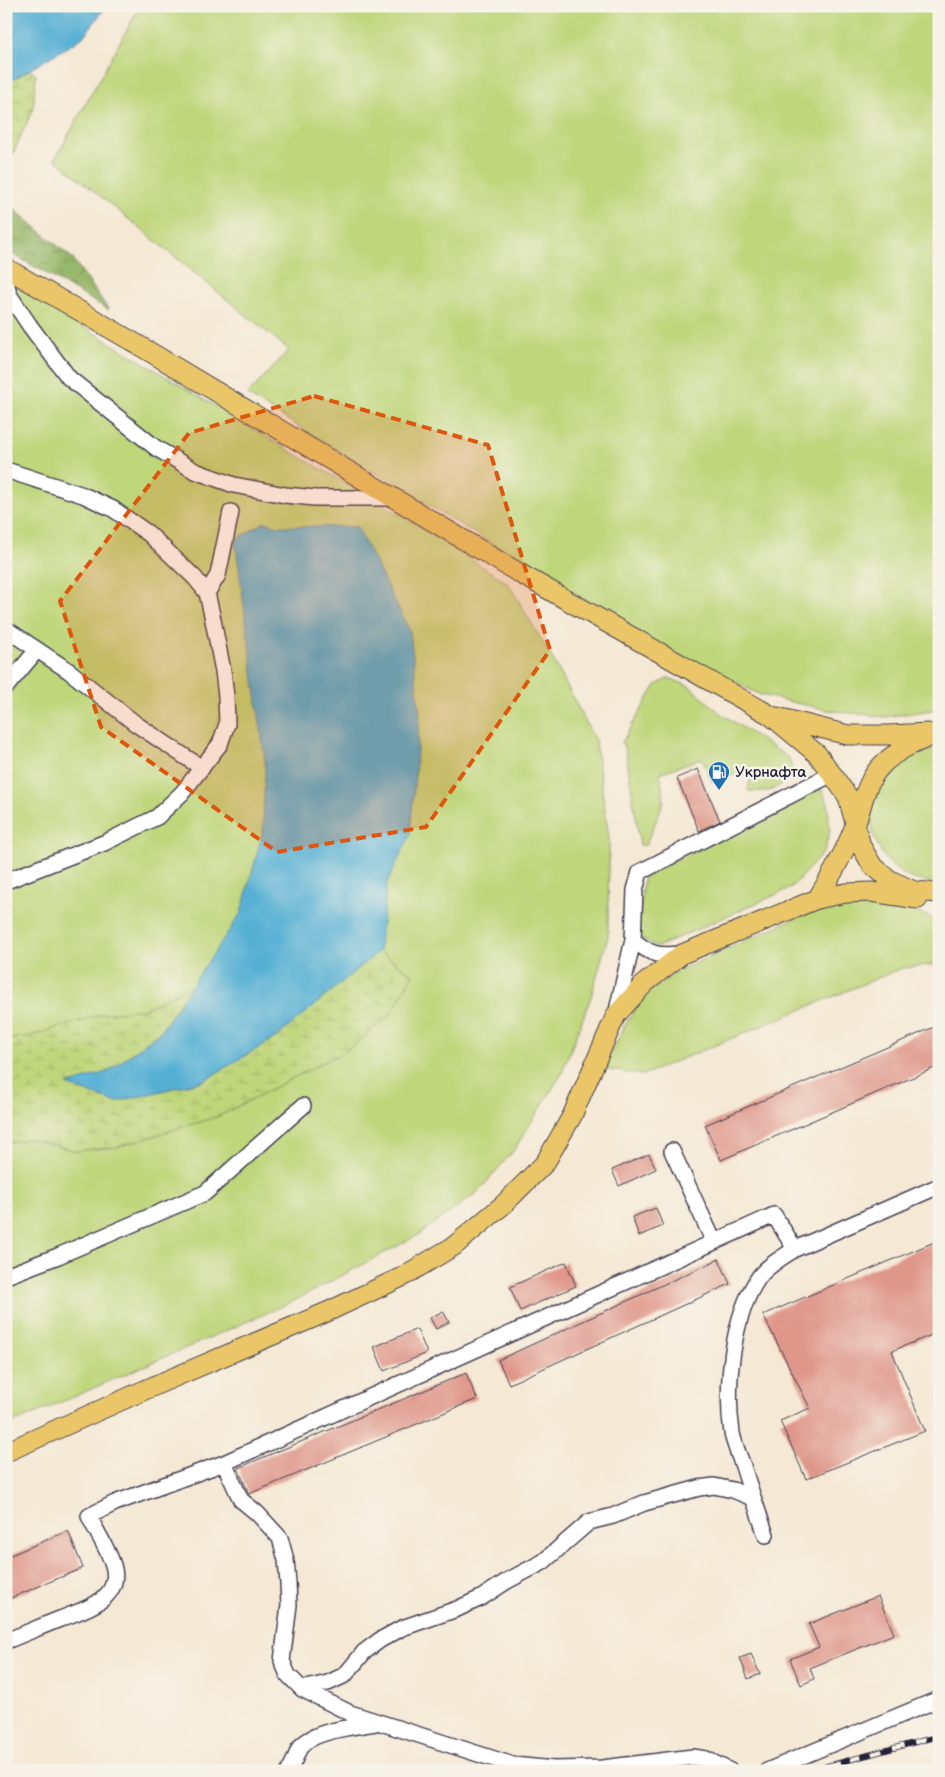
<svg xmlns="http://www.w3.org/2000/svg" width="945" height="1777" font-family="'Balsamiq Sans',sans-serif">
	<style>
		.green { fill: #bfd67a; stroke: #707c5a }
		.forest { fill: url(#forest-crowns); stroke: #5c6c52 }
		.wetland { fill: url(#wetland-marsh); stroke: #707c5a }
		.water { fill: #56b0d4; stroke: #3c6988 }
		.building { fill: #df978a }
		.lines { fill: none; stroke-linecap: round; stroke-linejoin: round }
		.minor-casing { stroke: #424052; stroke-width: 18 }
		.major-casing { stroke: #424052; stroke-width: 21 }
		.minor { stroke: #fff; stroke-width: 15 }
		.major { stroke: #eac669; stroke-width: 19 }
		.rail-casing { stroke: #22223b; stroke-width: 5.5 }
		.rail { stroke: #f7f3e8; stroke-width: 4; stroke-dasharray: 11; stroke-linecap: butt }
		.marked { fill: #de560e; fill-opacity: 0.2; stroke: #de560e; stroke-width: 4; stroke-dasharray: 10 6; stroke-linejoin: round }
		.labels { text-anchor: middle; stroke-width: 5; stroke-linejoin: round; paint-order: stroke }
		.poi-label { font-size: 15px; fill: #22223b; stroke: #f7f3e8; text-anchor: start }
	</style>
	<defs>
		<pattern id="forest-crowns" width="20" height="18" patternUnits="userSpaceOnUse" patternTransform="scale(1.25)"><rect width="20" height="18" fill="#97b76a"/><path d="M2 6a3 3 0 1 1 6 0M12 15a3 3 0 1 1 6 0" fill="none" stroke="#7b9458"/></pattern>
		<pattern id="wetland-marsh" width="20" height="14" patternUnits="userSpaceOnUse" patternTransform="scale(1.25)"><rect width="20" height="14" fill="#bfd67a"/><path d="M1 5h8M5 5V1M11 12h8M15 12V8" fill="none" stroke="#a4b76a"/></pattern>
	</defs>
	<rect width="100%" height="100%" fill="#f7f3e8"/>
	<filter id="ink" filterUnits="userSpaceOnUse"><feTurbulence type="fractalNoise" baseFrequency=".02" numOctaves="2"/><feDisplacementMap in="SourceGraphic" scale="10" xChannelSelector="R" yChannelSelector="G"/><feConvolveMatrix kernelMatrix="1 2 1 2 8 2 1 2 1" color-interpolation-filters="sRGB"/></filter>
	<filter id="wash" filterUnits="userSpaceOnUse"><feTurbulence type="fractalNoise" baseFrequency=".0096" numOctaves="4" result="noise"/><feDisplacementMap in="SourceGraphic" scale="20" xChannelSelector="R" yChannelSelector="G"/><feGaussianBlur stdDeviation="1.12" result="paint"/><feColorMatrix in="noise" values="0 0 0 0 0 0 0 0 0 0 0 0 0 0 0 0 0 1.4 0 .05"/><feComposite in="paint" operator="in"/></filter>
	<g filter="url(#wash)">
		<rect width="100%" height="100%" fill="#f5e8d4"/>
		<!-- green -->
		<path class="green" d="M140 6H939V709L885 717 827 710 761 695 656 643 247 395 289 350 55 159Z
			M6 280 290 451 406 518 508 583 555 663 595 740 609 838 608 936 591 997 561 1075 514 1150 478 1192 420 1234 292 1302 6 1426Z
			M669 678 689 686 720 713 789 758 792 769C780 791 772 792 748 791L750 777 718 774 716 782 711 781 702 758 660 773 664 801 646 845H640L626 753 622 742 656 685Z
			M939 747V880C888 891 853 822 880 782 894 763 918 755 939 747Z
			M821 788 828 803 830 831 824 852 791 888 657 947 638 937 639 913 644 876Z
			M867 897 899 906 939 920V964L902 968 643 1075 602 1069 634 1009 644 996 674 973 786 922 848 898Z"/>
		<!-- forest -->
		<path class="forest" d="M6 205 14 209 72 258 109 310 6 250Z"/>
		<!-- wetland -->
		<path class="wetland" d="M6 58 36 74 33 109 12 156 6 154Z
			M379 951 413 975 390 1015 346 1051 219 1116 117 1147 76 1151 30 1139 6 1143V1040L34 1035 103 1014 144 1009 191 986 161 1031 109 1071 68 1085 115 1102 203 1081 278 1036Z"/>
		<!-- water -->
		<path class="water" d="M6 6H107L82 38 6 84Z
			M265 522 278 526 357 527 410 631 420 715 410 835 387 883 379 951 278 1036 203 1081 115 1102 67 1085 109 1071 161 1031 241 913 263 831 265 761 235 540Z"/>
		<g id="blocks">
			<!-- building -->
			<path class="building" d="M698 769 720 821 699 831 677 778Z
				M939 1025V1066L721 1160 705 1125Z
				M649 1154 656 1169 619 1186 612 1170Z
				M656 1208 663 1226 639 1236 632 1217Z
				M939 1240V1332L892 1351 925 1431 806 1479 780 1421 810 1408 763 1315Z
				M719 1259 730 1284 509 1384 498 1360Z
				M566 1262 576 1286 520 1311 510 1287Z
				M443 1311 449 1322 436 1329 430 1318Z
				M417 1329 427 1353 384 1371 374 1347Z
				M466 1373 477 1399 249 1494 238 1468Z
				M68 1531 83 1568 6 1600V1557Z
				M878 1596 894 1634 810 1668 814 1679 801 1685 790 1659 819 1647 809 1624Z
				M751 1654 760 1674 748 1679 740 1658Z"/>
		</g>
	</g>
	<g filter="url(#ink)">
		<use href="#blocks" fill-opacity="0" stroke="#424052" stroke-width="1"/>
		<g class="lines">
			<!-- minor casing -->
			<g class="minor-casing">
				<path id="minor" d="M6 283 10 296 30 326 69 378 156 448 195 471 234 485 285 495 315 498H392
					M6 470 83 495 113 509 149 534 195 578 207 593 212 615 223 671 226 696 227 724 220 744 182 793 157 817 104 843 6 881
					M207 593 218 575 231 512
					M6 629 69 671 136 724 202 768
					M6 687 37 650
					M633 940C653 956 657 956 682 954
					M616 1015 633 940 635 890 640 872 832 774
					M672 1151 714 1242
					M6 1276 58 1256 205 1193 303 1106
					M766 1535C758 1512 750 1489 743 1466 739 1455 734 1444 732 1433 725 1387 732 1316 759 1277 768 1265 783 1257 795 1249
					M6 1641C24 1634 42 1626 60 1619 82 1610 120 1601 114 1569 111 1553 96 1532 89 1516L115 1503 224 1463
					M302 1689 328 1683 345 1675 364 1652 380 1640 402 1628 457 1609 481 1598 507 1581 543 1562 589 1522 613 1516 644 1503 699 1488 714 1486 733 1490 753 1498
					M289 1771C293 1764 296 1756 299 1749 311 1730 355 1727 376 1723
					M730 1771 706 1759 693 1757 602 1768 554 1769 513 1765 350 1713 302 1689 288 1675 282 1661 289 1605 288 1583 286 1560 280 1538 257 1513 241 1500 224 1463 774 1215 795 1249 939 1186
					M767 1771 939 1699"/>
			</g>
			<!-- major casing -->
			<g class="major-casing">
				<path id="major" d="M6 268 140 346 519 573 770 715 817 754 832 774 848 797 861 846 872 865 890 880 914 891 939 893
					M777 717 848 735H888L928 733
					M817 899C832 875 844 854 854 828 863 806 864 783 882 765 897 749 919 741 939 733
					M6 1452 156 1385 327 1312 402 1277 454 1246 503 1205 545 1163 572 1116 616 1015 645 983 682 954 817 899 846 893 871 892 918 899"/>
			</g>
			<!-- minor -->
			<use href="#minor" class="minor"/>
			<!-- major -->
			<use href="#major" class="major"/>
			<!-- rail casing -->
			<g class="rail-casing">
				<path id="rail" d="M808 1771 939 1736"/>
			</g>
			<!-- rail -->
			<use href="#rail" class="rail"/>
		</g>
	</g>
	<!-- marked area -->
	<path class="marked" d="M314 396 488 445 550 650 426 827 277 852 101 727 60 601 189 433Z"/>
	<!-- icons -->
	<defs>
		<g id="fuel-pin" transform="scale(1.125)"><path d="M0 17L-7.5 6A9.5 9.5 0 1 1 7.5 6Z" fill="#1f6fb2" stroke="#f7f3e8"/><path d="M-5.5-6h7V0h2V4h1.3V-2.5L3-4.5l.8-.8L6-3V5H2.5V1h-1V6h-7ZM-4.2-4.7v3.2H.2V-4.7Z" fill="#fff"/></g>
	</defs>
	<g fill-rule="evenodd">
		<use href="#fuel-pin" x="719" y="772"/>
	</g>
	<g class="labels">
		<!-- poi labels -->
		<g class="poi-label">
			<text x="735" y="777">Укрнафта</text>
		</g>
	</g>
	<!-- margin -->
	<rect width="945" height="1777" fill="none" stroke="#f7f3e8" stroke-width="25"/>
</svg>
